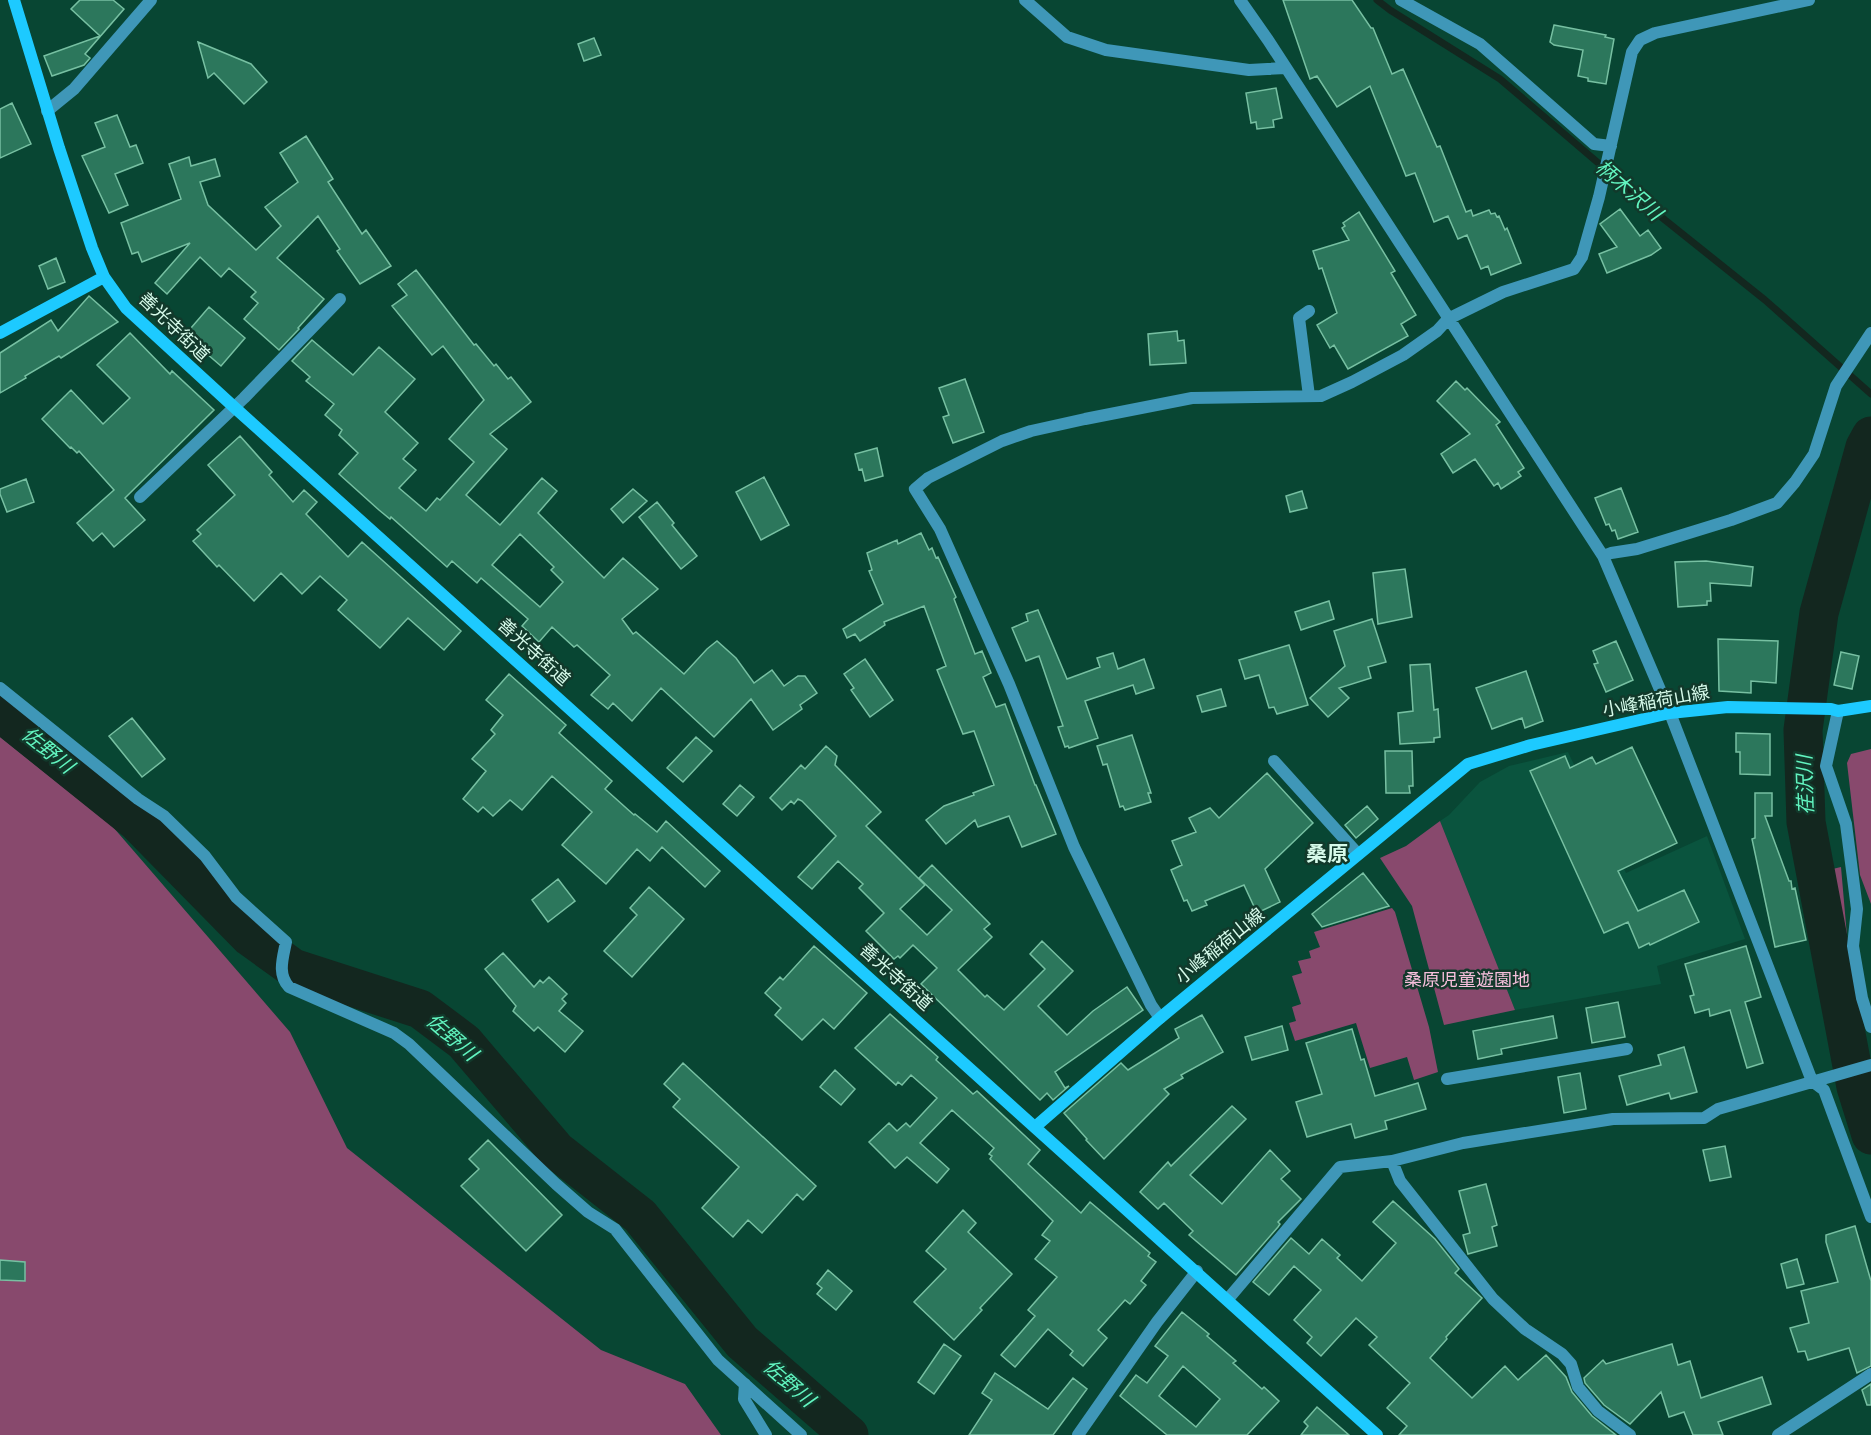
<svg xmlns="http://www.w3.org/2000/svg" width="1871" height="1435" font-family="'Fira Sans','Noto Sans JP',sans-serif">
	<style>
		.built { fill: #0a543e }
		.green { fill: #88496d }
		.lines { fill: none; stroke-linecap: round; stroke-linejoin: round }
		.stream { stroke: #13271f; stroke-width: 7 }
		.river { stroke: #13271f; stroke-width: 39 }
		.building { fill: #2c775c; stroke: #77c0a2; stroke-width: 1.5; fill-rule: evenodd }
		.street { stroke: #3f97b8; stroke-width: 12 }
		.secondary { stroke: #1dcaff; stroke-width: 12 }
		.labels { text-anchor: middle; stroke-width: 5; stroke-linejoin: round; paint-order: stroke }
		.street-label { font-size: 18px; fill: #d6faea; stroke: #12392b }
		.park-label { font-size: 18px; fill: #f7bfdc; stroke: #12392b }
		.water-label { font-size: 20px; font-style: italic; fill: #62f5c0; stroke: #12392b }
		.quarter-label { font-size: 21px; font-weight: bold; fill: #d6faea; stroke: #12392b }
	</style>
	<rect width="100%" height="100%" fill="#084633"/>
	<!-- built -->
	<path class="built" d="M1568 752 1626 873 1707 836 1745 939 1657 966 1661 984 1515 1010 1440 821 1449 815 1480 782 1509 766Z"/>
	<!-- green -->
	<path class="green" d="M0 737 113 827 290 1032 347 1148 601 1350 685 1384 721 1435H0Z
		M1871 749V904L1860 875 1847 763 1851 754Z
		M1440 821 1515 1010 1444 1025 1412 906 1380 858 1406 846Z
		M1841 867 1847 936 1839 938 1824 871Z
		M1392 908 1395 912 1429 1027 1438 1072 1414 1080 1407 1057 1370 1068 1356 1023 1295 1041 1289 1023 1296 1021 1292 1007 1301 1004 1292 976 1302 973 1298 961 1311 958 1309 951 1320 947 1314 932Z"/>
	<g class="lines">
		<!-- stream -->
		<path class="stream" d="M1377 0 1390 10 1500 79 1665 220 1765 300 1871 394"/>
		<!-- river -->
		<path class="river" d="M1871 436 1865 447 1819 613 1803 730 1806 822 1856 1087 1871 1135
			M0 712 137 822 250 937 293 968 420 1009 464 1042 556 1150 640 1216 742 1342 849 1435"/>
	</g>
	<!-- building -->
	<path class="building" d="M80 0H113L124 9 85 54 90 58 84 65 52 76 44 56 100 36 71 9Z
		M1283 0H1352L1371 28H1373L1392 74 1403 69 1437 147 1440 146 1466 212 1471 210 1473 216 1489 210 1491 214 1495 213 1497 217 1499 216 1505 230 1507 228 1521 263 1491 275 1488 266 1481 269 1467 235 1458 239 1448 216 1434 222 1415 173 1406 176 1370 86 1337 107 1317 76 1310 79Z
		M1554 25 1606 35 1605 37 1614 39 1606 84 1588 81V78L1578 76 1583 50 1554 45 1550 42Z
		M594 38 601 55 584 61 578 44Z
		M198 42 251 64 267 82 244 104 214 73 208 78Z
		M1276 88 1282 118 1273 120 1274 127 1257 129 1256 122 1251 123 1246 93Z
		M12 103 31 144 0 158V109Z
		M117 115 130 147 136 145 143 163 115 174 128 205 109 213 82 156 105 147 95 123Z
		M306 136 333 179 328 182 362 234 366 230 391 266 360 284 337 251 340 249 318 216 277 258 324 299 298 328 299 329 279 350 244 319 258 303 251 297 256 292 229 268 221 277 200 257 167 294 155 283 190 243 142 262 138 252 132 254 121 223 181 199 169 164 189 157 191 166 215 159 220 176 200 182 208 205 256 250 281 226 265 207 298 182 280 153Z
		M1620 209 1640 236 1648 230 1661 248 1651 255 1607 273 1599 254 1617 247 1600 224Z
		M1359 212 1395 271 1391 273 1416 315 1401 324 1408 336 1348 369 1334 345 1330 348 1317 325 1337 313 1322 268 1319 269 1313 251 1349 240 1342 228 1345 226 1343 223Z
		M56 258 65 282 48 289 39 266Z
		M416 270 474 345 476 344 494 366 496 364 508 379 511 377 531 402 490 434 507 449 466 495 500 525 542 478 557 491 538 513 604 578 623 558 658 589 622 619 633 634 636 632 684 674 707 649 717 641 736 658 754 683 772 670 784 686 798 676H805L817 693 800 705 802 709 773 730 751 699 714 737 661 688 632 721 613 703 608 709 591 695 610 675 577 645 574 647 552 627 539 642 522 626 528 619 481 578 477 583 452 561 447 567 391 517 390 519 379 510 339 474 358 453 339 435 342 430 325 415 334 404 306 381 310 377 292 361 312 340 353 375 379 347 415 379 385 412 418 443 403 459 416 470 399 488 426 511 437 498 440 500 474 462 449 439 484 400 443 346 432 355 392 306 407 295 398 284ZM520 534 554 567 551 570 563 582 540 607 492 565Z
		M89 296 118 322 61 358 59 356 25 376 26 378 0 393V353L51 320 58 331Z
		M209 307 245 338 221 366 185 335Z
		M1177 331 1178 341 1184 340 1186 363 1150 365 1148 334Z
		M130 333 170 374 172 371 214 410 125 498 145 520 114 547 102 533 93 541 77 523 114 490 79 451 77 453 71 447 70 448 42 419 71 390 103 424 130 398 97 365Z
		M965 379 984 432 953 443 943 417 949 415 939 388Z
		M1456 381 1465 390 1467 388 1500 422 1496 425 1524 468 1518 472 1521 476 1501 489 1498 483 1494 486 1475 459 1453 473 1441 454 1470 434 1437 401Z
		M240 436 272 472 269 475 293 502 304 490 317 502 306 514 348 557 362 542 461 631 444 650 408 618 380 648 338 610 347 600 320 576 302 594 281 573 254 601 219 565 217 567 193 541 201 534 197 530 235 495 208 465Z
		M877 448 883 476 865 481 862 469 859 470 855 454Z
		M764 477 789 525 761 540 736 492Z
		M26 479 34 502 7 512 0 494V489Z
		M1621 488 1638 532 1618 539 1615 530 1612 531 1609 524 1606 525 1595 498Z
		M633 489 647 501 623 523 611 509Z
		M1302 491 1307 508 1290 512 1286 496Z
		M657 502 674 523 672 525 697 556 681 569 639 517Z
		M921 533 929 550 932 548 936 558 938 557 956 597 954 599 975 654 982 651 991 673 983 677 996 707 1005 704 1035 785H1036L1056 834 1022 847 1009 816 978 827 975 820 946 844 926 820 944 806 974 795 973 793 994 785 974 731 963 734 937 670 946 666 924 606 884 622 885 625 860 641 855 634 847 638 843 629 883 604 869 571 872 570 867 553 897 540 898 544Z
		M1706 561 1753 567 1751 586 1710 583 1711 601H1707V605L1678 607 1675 562Z
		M1405 569 1412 617 1378 624 1373 573Z
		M1329 601 1334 619 1301 630 1295 612Z
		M1038 610 1067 679 1100 667 1097 658 1113 653 1118 669 1144 659 1154 688 1136 694 1133 685 1085 701 1098 738 1069 748 1068 746 1065 747 1058 727 1063 726 1039 656 1026 661 1012 628 1028 621 1026 614Z
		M1372 619 1386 662 1368 667 1371 678 1339 688 1349 698 1328 717 1310 698 1345 666 1334 631Z
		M1718 639 1778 641 1776 683 1751 681V693L1719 691Z
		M1616 641 1633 680 1606 692 1594 664 1598 663 1593 651Z
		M1289 645 1308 705 1277 714 1274 707 1269 708 1259 675 1245 679 1239 660Z
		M1841 652 1859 656 1852 689 1834 685Z
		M865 659 893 700 870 717 851 690 854 688 844 674Z
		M1430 664 1434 710 1438 709 1440 737 1434 738V742L1400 744 1398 713 1413 711 1410 665Z
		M1526 671 1543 721 1525 728 1522 718 1492 729 1476 688Z
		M509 674 566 725 559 733 612 781 605 789 634 815 635 814 657 832 666 821 720 871 705 887 662 847 650 861 637 849 606 884 562 845 592 812 552 776 522 810 510 800 493 816 483 807 478 812 463 799 486 771 472 759 495 734 491 730 503 715 486 700Z
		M1221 689 1226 706 1202 712 1197 696Z
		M132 718 165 759 142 777 109 736Z
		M1736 733 1770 734V775L1740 774V752H1736Z
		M1132 735 1151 793H1148L1151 802 1125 810 1123 806 1120 807 1107 764 1103 765 1097 746Z
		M696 737 712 751 683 782 667 768Z
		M826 746 837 756 835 765 881 812 866 826 925 885 900 909 927 935 952 910 919 878 932 865 990 924 984 929 992 937 958 970 985 997 987 995 1004 1010 1045 969 1030 954 1042 941 1073 971 1038 1006 1067 1035 1093 1011 1127 987 1143 1010 1055 1072 1065 1088 1069 1086 1053 1100 1047 1093 1040 1100 921 984 937 968 913 945 900 958 898 956 894 959 866 931 884 913 859 888 863 884 838 861 812 889 798 877 836 836 802 801 798 799 794 804 791 801 782 810 770 798 801 765 805 769Z
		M1632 747 1677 843 1618 871 1638 911 1684 890 1699 922 1650 945 1649 943 1639 948 1628 922 1604 933 1530 771 1565 756 1570 768 1592 757 1596 764Z
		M1385 751H1412L1413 786H1409L1410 793H1386Z
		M1267 773 1313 823 1265 869 1280 902 1257 913 1244 885 1205 901 1207 905 1192 911 1187 900 1184 901 1171 870 1182 865 1172 841 1196 832 1189 818 1210 808 1219 818Z
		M740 785 754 797 737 816 723 804Z
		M1755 793H1772V816H1765L1789 881H1791L1792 889 1795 888 1806 940 1775 947 1752 839 1755 838Z
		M1367 806 1378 819 1356 838 1345 825Z
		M1363 873 1389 906 1322 927 1312 914Z
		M558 879 575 901 548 922 532 900Z
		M649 887 684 919 632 977 604 951 637 915 630 908Z
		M814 946 867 993 834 1029 823 1019 802 1040 775 1015 781 1008 765 993 780 977 783 980Z
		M1746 946 1761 997 1745 1002 1763 1063 1747 1068 1730 1010 1710 1016 1709 1009 1695 1013 1690 996 1694 995 1685 964Z
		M503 953 534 987 540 980 543 983 549 977 567 994 562 999 566 1003 559 1011 583 1031 565 1052 538 1027 534 1031 513 1011 516 1006 485 969Z
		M1618 1002 1625 1037 1592 1043 1586 1008Z
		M890 1014 938 1057 936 1060 973 1094 977 1091 1040 1150 1028 1164 1081 1213 1090 1202 1150 1253 1148 1256 1156 1262 1141 1281 1146 1285 1130 1304 1125 1300 1098 1330 1107 1338 1083 1366 1070 1355 1073 1351 1048 1329 1015 1367 1001 1355 1035 1316 1028 1310 1057 1277 1035 1259 1050 1241 1042 1235 1053 1221 990 1159 992 1156 989 1154 994 1148 952 1110 920 1143 949 1169 937 1183 907 1157 895 1168 869 1142 889 1123 897 1131 906 1123 910 1127 937 1098 911 1075 902 1085 898 1082 896 1085 855 1048Z
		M1202 1015 1223 1052 1181 1075 1183 1078 1164 1089 1169 1094 1104 1159 1086 1140 1087 1139 1064 1113 1121 1063 1128 1070 1179 1038 1175 1029Z
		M1553 1016 1557 1038 1501 1049 1502 1054 1478 1059 1473 1031Z
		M1282 1026 1288 1050 1252 1060 1245 1037Z
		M1352 1029 1361 1060 1364 1059 1375 1096 1418 1083 1426 1109 1385 1121 1387 1129 1355 1138 1351 1124 1307 1137 1296 1102 1322 1094 1306 1043Z
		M1684 1047 1697 1092 1671 1099 1669 1093 1627 1105 1619 1076 1661 1065 1658 1055Z
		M683 1063 816 1186 803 1200 797 1194 762 1233 748 1220 733 1237 702 1208 739 1167 673 1107 680 1099 664 1084Z
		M835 1070 855 1089 841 1105 820 1087Z
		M1580 1073 1586 1109 1564 1113 1558 1077Z
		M1232 1106 1246 1119 1190 1175 1222 1204 1270 1150 1290 1171 1281 1179 1301 1199 1278 1222 1280 1224 1278 1227 1236 1275 1189 1235 1193 1231 1164 1203 1158 1209 1140 1192 1168 1162 1171 1166Z
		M488 1140 562 1215 526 1251 461 1186 479 1169 469 1159Z
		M1725 1146 1731 1177 1710 1181 1703 1150Z
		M1486 1184 1497 1225 1492 1227 1497 1246 1468 1254 1463 1235 1470 1233 1459 1191Z
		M1393 1201 1435 1239 1459 1269 1455 1273 1482 1298 1446 1337 1447 1339 1430 1358 1472 1398 1505 1366 1518 1380 1546 1355 1566 1377 1572 1392 1592 1416 1616 1435H1399L1407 1426 1387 1408 1410 1383 1369 1345 1377 1337 1356 1318 1321 1356 1307 1343 1312 1337 1294 1320 1321 1290 1294 1266 1269 1295 1253 1282 1291 1238 1309 1254 1322 1239 1340 1255 1337 1258 1362 1281 1396 1243 1373 1222Z
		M963 1210 976 1223 968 1232 1012 1274 980 1308 982 1310 954 1340 914 1302 946 1269 926 1251Z
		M1855 1226 1871 1281V1366L1857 1373 1849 1348 1808 1360 1805 1351 1798 1352 1790 1328 1809 1323 1801 1291 1838 1282 1826 1242V1235Z
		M1797 1259 1804 1284 1787 1288 1781 1264Z
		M0 1260 25 1262V1281L0 1280Z
		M828 1270 852 1291 836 1310 817 1294 822 1288 817 1284Z
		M1182 1312 1209 1334 1207 1336 1236 1361 1233 1363 1262 1389 1264 1387 1279 1401 1247 1435H1167L1120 1396 1136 1375 1147 1383 1168 1356 1155 1346ZM1183 1366 1220 1399 1196 1427 1159 1396Z
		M944 1344 961 1356 934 1394 918 1382Z
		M1672 1344 1678 1365 1690 1361 1701 1398 1762 1377 1771 1404 1718 1422 1723 1435H1693L1684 1412 1669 1417 1661 1392 1630 1424 1604 1405 1585 1383 1584 1378 1603 1360 1606 1364Z
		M995 1373 1048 1409 1073 1378 1087 1389 1053 1435H969L992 1400 982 1393Z
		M1871 1384V1405H1867L1862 1390Z
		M1317 1407 1349 1435H1301L1308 1426 1304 1422Z"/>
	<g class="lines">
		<!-- street -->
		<path class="street" d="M1025 0 1067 37 1106 50 1249 70 1285 68
			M1240 0 1268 40 1603 556 1670 713 1812 1081 1824 1090 1871 1217
			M1401 0 1480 44 1594 144 1611 146
			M47 111 74 89 151 0
			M1309 396 1299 318 1309 311
			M140 497 244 398 340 299
			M1603 556 1611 553 1637 549 1731 520 1777 503 1795 482 1814 454 1836 386 1871 333
			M0 688 138 799 164 816 205 856 236 897 286 942C283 958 277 974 289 987L394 1033 409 1044 556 1184 588 1212 615 1229 718 1360 801 1435
			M1838 711 1826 766 1846 824 1857 909 1853 946 1862 998 1871 1027
			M1274 761 1358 854
			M1160 1018 1151 1005 1074 847 1009 684 940 529 915 489 928 478 1002 441 1031 431 1085 419 1192 398 1321 396 1352 382 1403 355 1437 331 1448 319 1503 292 1574 269 1582 257 1599 197 1632 52 1640 40 1655 33 1809 0
			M1447 1079 1627 1049
			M1392 1161 1463 1143 1613 1119 1704 1118 1718 1109 1871 1065
			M1228 1299 1340 1167 1392 1161 1400 1181 1493 1299 1525 1329 1562 1354 1571 1364 1578 1387 1598 1411 1630 1435
			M745 1384 744 1399 766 1435
			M1078 1435 1157 1322 1197 1271
			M1778 1435 1871 1374"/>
		<!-- secondary -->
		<path class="secondary" d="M14 0 59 148 92 248 104 277 126 308 234 407 1377 1435
			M0 333 104 277
			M1035 1127 1160 1018 1468 764 1531 745 1670 713 1728 707 1831 709 1838 711 1871 706"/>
	</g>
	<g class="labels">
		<!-- street labels -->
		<g class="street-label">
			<text transform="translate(174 327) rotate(44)" y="6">善光寺街道</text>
			<text transform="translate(534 652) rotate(42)" y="6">善光寺街道</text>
			<text transform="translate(1656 701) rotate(-10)" y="6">小峰稲荷山線</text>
			<text transform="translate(1220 946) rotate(-39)" y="6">小峰稲荷山線</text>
			<text transform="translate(896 977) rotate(42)" y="6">善光寺街道</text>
		</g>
		<!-- park labels -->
		<g class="park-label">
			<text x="1467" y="986">桑原児童遊園地</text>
		</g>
		<!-- water labels -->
		<g class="water-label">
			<text transform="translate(1629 190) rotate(41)" y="7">柄木沢川</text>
			<text transform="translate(48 750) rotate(39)" y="7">佐野川</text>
			<text transform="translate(1805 785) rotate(-92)" y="7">荏沢川</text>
			<text transform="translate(452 1037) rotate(41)" y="7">佐野川</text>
			<text transform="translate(789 1383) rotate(41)" y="7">佐野川</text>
		</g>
		<!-- quarter labels -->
		<g class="quarter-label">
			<text x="1327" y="861">桑原</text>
		</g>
	</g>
</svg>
